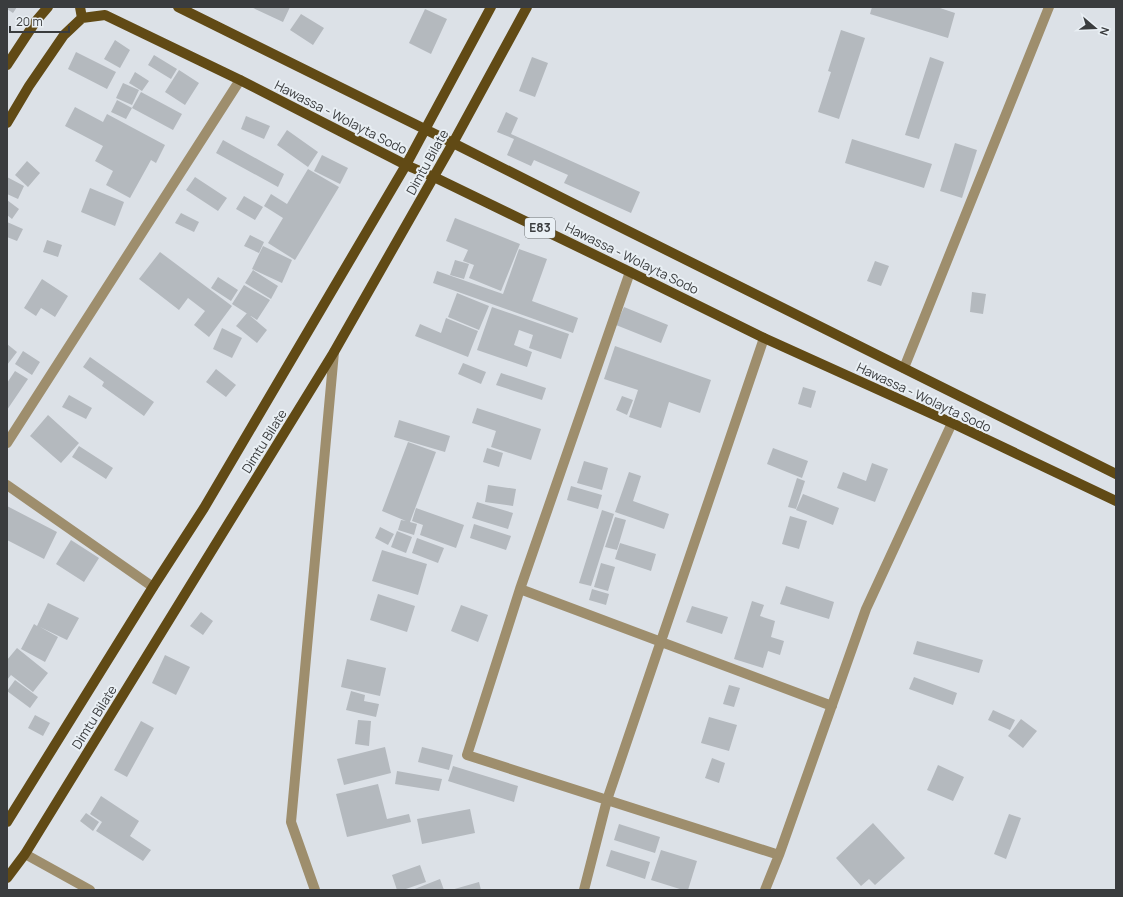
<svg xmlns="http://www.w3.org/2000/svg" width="1123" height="897" font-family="Manrope,sans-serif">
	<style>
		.building { fill: #b4b9be }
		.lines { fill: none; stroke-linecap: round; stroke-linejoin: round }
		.minor { stroke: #9e8e6d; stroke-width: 10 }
		.major { stroke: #614a15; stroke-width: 10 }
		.labels { text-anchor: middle; stroke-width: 4; stroke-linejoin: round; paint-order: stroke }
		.shield { fill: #e9eff4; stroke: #6e7275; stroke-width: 1 }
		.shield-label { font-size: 12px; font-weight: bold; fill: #3a3c3e }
		.street-label { font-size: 13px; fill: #3a3c3e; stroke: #e9eff4 }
	</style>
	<rect width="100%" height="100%" fill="#dce1e7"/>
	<!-- building -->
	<path class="building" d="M7 7H17L13 13 7 9Z
		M251 7H290L283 22Z
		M872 7H937L955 13 948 38 870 14Z
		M425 9 447 19 431 54 409 43Z
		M301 14 324 28 313 45 290 30Z
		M841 30 865 38 839 119 818 112 831 72 828 71Z
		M115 40 130 50 120 68 104 59Z
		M76 52 116 72 107 89 68 69Z
		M154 55 177 69 171 79 148 65Z
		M532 57 548 63 535 97 519 91Z
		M930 57 944 62 919 139 905 135Z
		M179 70 199 83 185 105 165 92Z
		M135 72 149 81 142 91 129 83Z
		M123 83 139 90 132 105 116 98Z
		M141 92 182 114 173 130 132 108Z
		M117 100 132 108 126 119 111 112Z
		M75 107 103 122 107 114 165 145 156 163 151 160 130 198 106 185 113 171 95 161 103 146 65 126Z
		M506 112 518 118 511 134 640 192 631 213 564 183 568 175 534 160 531 166 507 155 514 139 497 132Z
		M246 116 270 126 264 139 241 129Z
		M287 130 318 152 308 167 277 145Z
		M852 139 932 164 924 188 845 163Z
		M223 140 284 174 278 187 216 153Z
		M955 143 977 150 962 198 940 191Z
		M322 155 348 168 340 184 314 171Z
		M27 161 40 173 28 187 15 175Z
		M308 169 339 187 295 260 268 243 283 218 264 206 271 194 287 204Z
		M7 177 24 186 18 199 7 194Z
		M195 177 227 198 218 211 186 190Z
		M90 188 124 202 115 226 81 212Z
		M244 196 263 207 255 220 236 209Z
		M7 200 19 209 12 219 7 215Z
		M181 213 199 222 194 232 175 223Z
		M455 218 520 244 501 291 469 278 474 265 463 261 468 250 446 241Z
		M7 222 23 229 17 241 7 237Z
		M250 235 264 242 259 253 244 246Z
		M47 240 62 245 58 257 43 252Z
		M263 246 292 260 282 283 252 269Z
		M519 249 547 259 532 301 578 318 573 333 433 283 437 271 503 294Z
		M160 252 232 306 209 337 194 325 205 311 188 298 179 310 139 279Z
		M455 260 469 264 464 279 450 275Z
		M875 261 889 266 881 286 867 281Z
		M253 270 278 286 271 299 245 283Z
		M218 277 238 290 231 301 211 288Z
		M42 279 68 296 55 317 41 308 36 316 24 308Z
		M244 285 270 300 257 320 232 304Z
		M972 292 986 294 983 314 970 312Z
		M457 293 489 306 479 330 448 317Z
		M492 307 569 334 561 359 529 348 533 335 519 330 514 345 532 352 527 367 477 350Z
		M624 307 668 325 661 343 616 325Z
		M247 313 267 330 257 343 236 326Z
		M446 318 478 331 468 357 415 336 420 324 441 333Z
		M222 328 242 338 232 358 213 349Z
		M7 344 17 352 7 365Z
		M615 346 711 380 700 413 669 402 661 428 629 417 638 390 604 379Z
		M23 351 40 362 32 375 15 364Z
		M90 357 154 402 144 416 102 386 104 382 83 367Z
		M463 363 486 372 481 384 458 374Z
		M216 369 236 385 226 397 206 382Z
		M15 371 28 379 7 410V383Z
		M501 373 546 388 542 400 496 385Z
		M803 387 816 391 811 408 798 404Z
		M69 395 92 408 86 419 62 407Z
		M622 396 633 400 627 415 616 410Z
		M477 408 541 429 531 460 491 447 496 431 472 423Z
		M48 415 79 443 61 463 30 436Z
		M399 420 450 436 445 452 394 437Z
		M408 442 436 452 410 522 417 524 414 535 398 530 401 520 406 521 382 511Z
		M79 446 113 468 106 479 72 457Z
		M487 448 503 453 499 467 483 462Z
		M773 448 808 461 802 478 767 464Z
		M584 461 608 468 602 490 577 483Z
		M872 463 888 469 875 502 837 488 843 472 866 481Z
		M629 472 641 476 633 501 669 514 664 529 615 512Z
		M797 478 805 481 796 509 788 507Z
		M488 485 516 489 513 506 485 502Z
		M571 486 602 495 598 509 567 500Z
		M803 494 839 508 833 525 796 510Z
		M477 502 513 513 508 529 472 518Z
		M7 506 57 532 44 559 7 540Z
		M416 508 464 525 456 548 420 535 423 525 412 521Z
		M602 510 614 514 591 586 579 583Z
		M790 516 807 521 799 549 782 544Z
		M615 517 626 520 617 550 605 547Z
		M474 524 511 536 506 550 470 538Z
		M380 527 394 534 388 545 375 538Z
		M397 531 412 537 406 553 391 547Z
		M417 538 444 548 438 563 412 553Z
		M71 540 99 558 84 582 56 564Z
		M620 543 656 554 651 571 615 559Z
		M382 550 427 564 418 595 372 581Z
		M601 563 615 567 608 591 594 587Z
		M786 586 834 602 829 619 780 604Z
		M592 589 609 594 606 605 589 600Z
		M378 594 415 606 407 632 370 620Z
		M752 601 764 605 760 616 775 621 771 637 784 641 780 655 768 651 763 668 734 659Z
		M48 603 79 618 67 640 40 627 58 637 45 662 21 649 34 624 37 626Z
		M461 605 488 615 478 642 451 631Z
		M692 606 728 617 722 634 686 622Z
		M201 612 213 621 203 635 190 626Z
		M917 641 983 660 979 673 913 654Z
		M17 648 48 673 33 692 11 675 7 680V660Z
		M165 655 190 667 176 695 152 683Z
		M347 659 386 668 380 696 341 687Z
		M914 677 957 693 953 705 909 689Z
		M15 680 38 697 30 708 7 691Z
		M729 685 740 688 734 707 723 704Z
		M351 691 365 695 364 701 379 704 376 717 346 710Z
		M993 710 1015 720 1010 730 988 720Z
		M35 715 50 723 43 736 28 728Z
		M709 717 737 725 729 751 701 743Z
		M1021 719 1037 731 1023 748 1008 736Z
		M358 720 371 721 369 746 355 744Z
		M141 721 154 728 127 777 114 770Z
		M385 747 391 773 344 785 337 759Z
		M422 747 453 755 449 770 418 762Z
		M712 758 725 763 719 783 705 778Z
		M938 765 964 777 953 801 927 790Z
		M453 766 518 786 514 802 448 781Z
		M397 771 442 779 439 791 395 784Z
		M378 784 387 819 409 814 411 822 347 837 336 794Z
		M101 796 139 821 130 836 151 850 143 861 96 831 102 822 90 814Z
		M470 809 475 833 422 844 417 819Z
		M86 813 99 822 93 831 80 821Z
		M1009 814 1021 818 1006 859 994 854Z
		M873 823 905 858 875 885 869 879 861 886 836 858Z
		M619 824 660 837 655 853 614 840Z
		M611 850 650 862 645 879 606 866Z
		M661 850 697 861 688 890H683L651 880Z
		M420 865 426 882 403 890H397L392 875Z
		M440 879 444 890H412Z
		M479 882 481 890H451Z"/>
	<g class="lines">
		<!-- minor -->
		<path class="minor" d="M630 272 520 589 467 755 779 855
			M904 368 1049 7
			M7 443 240 80
			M7 485 153 587
			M520 589 832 706
			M25 854 90 890
			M315 890 291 822 334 352
			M584 890 607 800 764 338
			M765 890 779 855 866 609 952 423"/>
		<!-- major -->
		<path class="major" d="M80 7 82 18
			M178 7 453 143 578 206 1116 474
			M7 65 36 21 48 7
			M7 123 29 86 64 35 82 18 105 15 240 80 406 165 434 177 630 272 764 338 952 423 1116 501
			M7 822 153 587 204 508 406 165 491 7
			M7 878 25 854 334 352 453 143 527 7"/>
	</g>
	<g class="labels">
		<!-- shield labels -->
		<rect class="shield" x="525" y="218" width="30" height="20" rx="3"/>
		<g class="shield-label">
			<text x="540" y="232">E83</text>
		</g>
		<!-- street labels -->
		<g class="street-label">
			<text transform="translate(341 117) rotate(27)" y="5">Hawassa - Wolayta Sodo</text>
			<text transform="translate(427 162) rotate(-61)" y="5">Dimtu Bilate</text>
			<text transform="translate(632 258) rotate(26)" y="5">Hawassa - Wolayta Sodo</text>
			<text transform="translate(924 397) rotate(25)" y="5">Hawassa - Wolayta Sodo</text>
			<text transform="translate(264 441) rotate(-58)" y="5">Dimtu Bilate</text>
			<text transform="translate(94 717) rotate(-58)" y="5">Dimtu Bilate</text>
		</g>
	</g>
	<!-- border -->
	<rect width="1123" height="897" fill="none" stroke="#3a3c3e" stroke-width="16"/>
	<!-- north arrow -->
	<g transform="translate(1095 28) rotate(109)" stroke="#e9eff4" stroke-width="3" paint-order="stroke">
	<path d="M0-3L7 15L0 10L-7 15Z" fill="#3a3c3e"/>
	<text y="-6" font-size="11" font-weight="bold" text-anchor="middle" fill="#3a3c3e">N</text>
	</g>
	<!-- scale -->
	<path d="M10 26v6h59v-6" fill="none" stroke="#3a3c3e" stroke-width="2"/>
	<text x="16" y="26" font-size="12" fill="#3a3c3e" stroke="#e9eff4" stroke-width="3" paint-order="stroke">20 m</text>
</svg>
